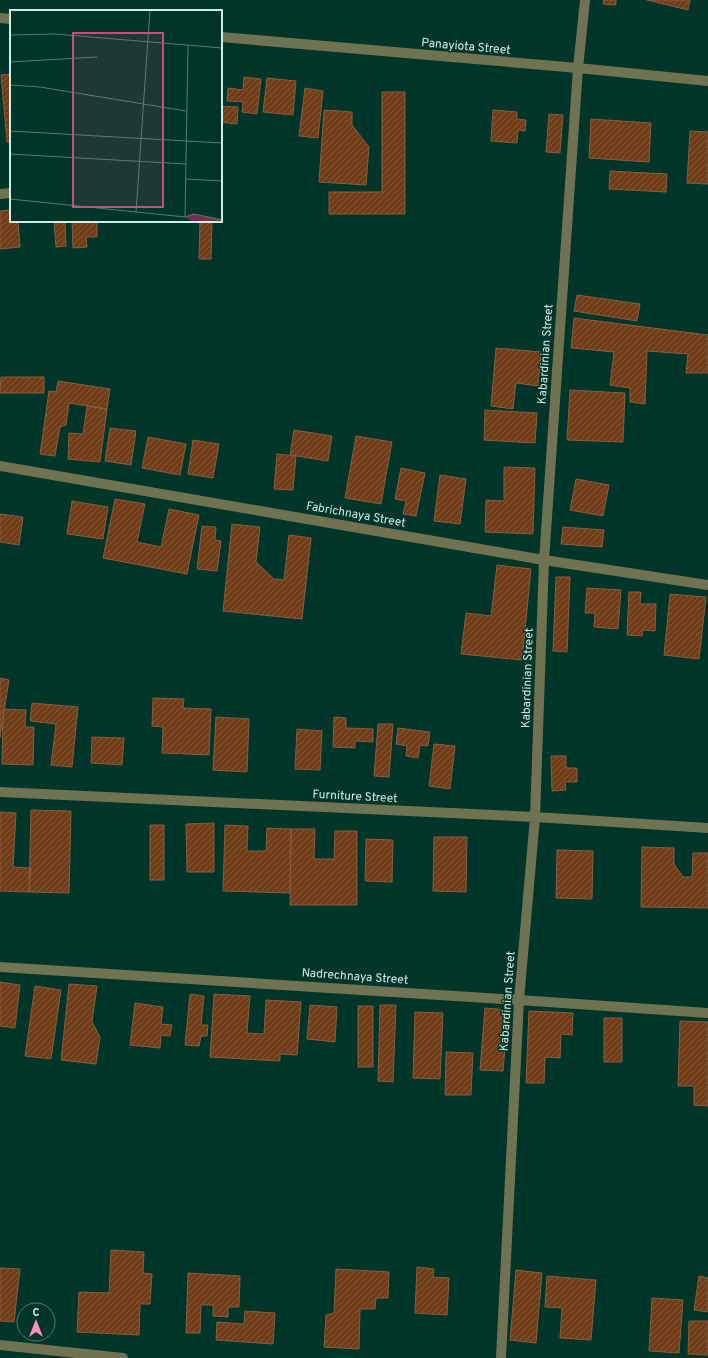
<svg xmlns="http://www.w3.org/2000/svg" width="708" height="1358" font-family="Overpass,sans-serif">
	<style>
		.building { fill: url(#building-hatch); stroke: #895d41 }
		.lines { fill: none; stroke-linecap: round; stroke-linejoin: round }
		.minor { stroke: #6f7352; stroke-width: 10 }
		.labels { text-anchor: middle; stroke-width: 3; stroke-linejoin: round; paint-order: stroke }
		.street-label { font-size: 12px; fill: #cfeee4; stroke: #003529 }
		.inset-road { fill: none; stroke: #537f74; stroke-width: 1 }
		.view { fill: #c54e7d; fill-opacity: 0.15; stroke: #c54e7d; stroke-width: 2 }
		.inset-edge { fill: none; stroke: #cfeee4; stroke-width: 2 }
	</style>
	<defs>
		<pattern id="building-hatch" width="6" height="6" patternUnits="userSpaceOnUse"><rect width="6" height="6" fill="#713d18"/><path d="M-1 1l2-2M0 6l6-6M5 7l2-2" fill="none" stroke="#845939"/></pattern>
	</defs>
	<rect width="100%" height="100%" fill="#003529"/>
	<!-- building -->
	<path class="building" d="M604 0H616V5L603 4Z
		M647 0H690L688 10Z
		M11 74V142H7L1 75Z
		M244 77 261 79 257 114 242 112 243 102 227 101 228 88 243 90Z
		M267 78 296 81 293 115 263 112Z
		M305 88 323 91 318 138 299 136Z
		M382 92H405V214H329V192H382Z
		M221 106 238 107 237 124 221 122Z
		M324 110 352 112V125L369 147 366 185 319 182Z
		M493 110 517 112V119L526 120 525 131 518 130 517 143 491 141Z
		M549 114 563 115 560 153 546 152Z
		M591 119 651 123 649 162 589 158Z
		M690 131 708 132V184L687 183Z
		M610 171 667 174 666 192 609 189Z
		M11 210V221H18L20 247 0 249V211Z
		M54 221H65L66 246 56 247Z
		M72 221H97V237H86L87 247 73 248Z
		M200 221H212L211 259H199Z
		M577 295 640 304 637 321 574 311Z
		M574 318 708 335V373H686L688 354 647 351 645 404 630 402V388L610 385 614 352 571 348Z
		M496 348 541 352 538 386 516 383 513 409 491 406Z
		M1 377H44V393H0Z
		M58 381 110 389 107 409 69 403 66 425 60 427 55 456 40 454 49 391 56 392Z
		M570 390 625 393 623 442 567 440Z
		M87 406 107 409 100 462 68 459 69 433 83 434Z
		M485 410 537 413 535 443 484 440Z
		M110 428 136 431 131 465 105 461Z
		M294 430 332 436 328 461 290 455Z
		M356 436 392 442 381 504 345 498Z
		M148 437 186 444 180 475 142 468Z
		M193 440 219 444 213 478 188 474Z
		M277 454 296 456 293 490 274 489Z
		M504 467 535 468 533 534 485 532 486 500 504 501Z
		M401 468 425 473 416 516 403 514 406 501 395 499Z
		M440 475 466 479 460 524 434 521Z
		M576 479 609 485 603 516 570 510Z
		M115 499 145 504 137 542 161 547 169 509 199 515 187 574 103 558Z
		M72 501 108 507 103 539 67 534Z
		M0 514 23 517 19 545 0 542Z
		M232 524 260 527 256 562 274 579 284 580 289 535 311 538 302 619 223 611Z
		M202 526 216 527 215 540 221 541 217 571 197 569Z
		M563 527 604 530 602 547 561 544Z
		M497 565 531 569 522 660 461 654 466 613 491 616Z
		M556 577H570L567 652 553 651Z
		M587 588 621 590 618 629 594 627 595 613H585Z
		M629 592H641L640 604H656L655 631 643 630 642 636 627 635Z
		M670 594 706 597 699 659 664 655Z
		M0 678 9 680 0 737Z
		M153 698 184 699 183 708 211 709 209 755 162 753 163 727 152 726Z
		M32 703 78 707 72 767 51 765 56 724 30 721Z
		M3 709 26 710 25 727H34L33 765 2 764Z
		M216 717 249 719 247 772 213 770Z
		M334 717 346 718V728L373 729V742L355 741V748L333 747Z
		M378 724H393L389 777 374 776Z
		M398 728 430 732 428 746 420 745 418 758 406 756 407 746 396 744Z
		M297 729 322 731 320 770 295 769Z
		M92 737 124 738 122 765 91 763Z
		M434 744 455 746 450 789 429 786Z
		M551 756H566V768H577V782H565L566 790 552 791Z
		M31 810 71 811 69 893 29 892Z
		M0 812 16 813 13 867 31 868 29 892 0 891Z
		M214 823V872H187L186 824Z
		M150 825H164V880H150Z
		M225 825 248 826 247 851H266L267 828 291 829 290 893 223 891Z
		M291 829H315L314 859H334L335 831H357V905H290Z
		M434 837H467L466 892 433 891Z
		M366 839 393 840 392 882 365 881Z
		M642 847 674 848V864L683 877H692L693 853H708V908L641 907Z
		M557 850 593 851 592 899 556 898Z
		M0 982 20 985 15 1028 0 1026Z
		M69 984 97 986 92 1022 100 1037 96 1064 61 1060Z
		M35 986 61 990 51 1059 25 1056Z
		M190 994 204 996 201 1025H208L207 1036H201L199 1046 185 1045Z
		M214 994 250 996 247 1033 264 1034 266 1000 301 1002 297 1055 280 1054V1061L210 1057Z
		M135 1003 163 1007 161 1024 172 1025 170 1036 161 1035 160 1048 130 1045Z
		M310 1005 337 1007 335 1042 307 1039Z
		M380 1005H396L393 1082 378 1081Z
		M358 1006H373V1067H358Z
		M485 1008 508 1010 503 1071 480 1070Z
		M529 1011 573 1013 572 1035 561 1034 560 1058 545 1057 544 1083H526Z
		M415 1012 443 1013 440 1079 413 1078Z
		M604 1018H622V1062H604Z
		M680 1021 708 1022V1106L694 1105V1086H678Z
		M446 1052 473 1053 471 1095H445Z
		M111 1250 144 1252 143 1273 152 1274 150 1304H140L139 1335 77 1332 79 1292 109 1293Z
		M417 1267 434 1269 433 1277 449 1278 447 1315 415 1313Z
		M0 1268 20 1269 14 1322 0 1321Z
		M336 1269 389 1272 388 1298H376L375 1309H360L359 1349 324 1347 326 1315 334 1313Z
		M516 1270 542 1273 536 1343 510 1340Z
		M188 1273 240 1276 239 1307H228V1317L213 1316V1305H201L200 1333H186Z
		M547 1276 596 1280 591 1340 560 1338 562 1308 545 1307Z
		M699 1276 708 1278V1312L694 1310Z
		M652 1298 683 1300 679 1353 649 1351Z
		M245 1311 275 1313 273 1344 216 1340 217 1322 244 1324Z
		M689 1321H708V1355L688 1354Z"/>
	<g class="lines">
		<!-- minor -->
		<path class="minor" d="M0 18 11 19
			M221 37 578 68 708 81
			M0 194 11 193
			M0 466 544 560 708 585
			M0 792 535 817 708 828
			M0 967 519 1000 708 1013
			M0 1345 123 1358
			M501 1358 519 1000 535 817 544 560 578 68 585 0"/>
	</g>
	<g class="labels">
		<!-- street labels -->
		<g class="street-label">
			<text transform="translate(466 46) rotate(5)" y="4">Panayiota Street</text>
			<text transform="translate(545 354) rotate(-86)" y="4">Kabardinian Street</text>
			<text transform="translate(356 514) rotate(10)" y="4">Fabrichnaya Street</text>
			<text transform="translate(527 678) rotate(-88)" y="4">Kabardinian Street</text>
			<text transform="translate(355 796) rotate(3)" y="4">Furniture Street</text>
			<text transform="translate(355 976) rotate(4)" y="4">Nadrechnaya Street</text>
			<text transform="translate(507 1001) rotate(-86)" y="4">Kabardinian Street</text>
		</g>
	</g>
	<!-- overview -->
	<g transform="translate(10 10)">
		<rect width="212" height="212" fill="#003529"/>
		<path d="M184 204 212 210V212H184L175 207Z" fill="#762d4f"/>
		<path class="inset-road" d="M0 25 45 24 212 38M0 52 87 47M0 75 30 77 176 101M0 121 212 133M0 144 176 154M176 169 212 171M0 189 175 207 184 204 212 210M126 202 140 0M175 207 178 36"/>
		<path class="view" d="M63 23H153V197H63Z"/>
		<rect width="212" height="212" class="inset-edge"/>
	</g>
	<!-- north arrow -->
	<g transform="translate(36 1322)"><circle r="19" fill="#003529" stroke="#537f74"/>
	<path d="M0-3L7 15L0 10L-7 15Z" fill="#fd8ebe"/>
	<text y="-6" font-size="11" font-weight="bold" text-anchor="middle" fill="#cfeee4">С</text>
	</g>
</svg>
